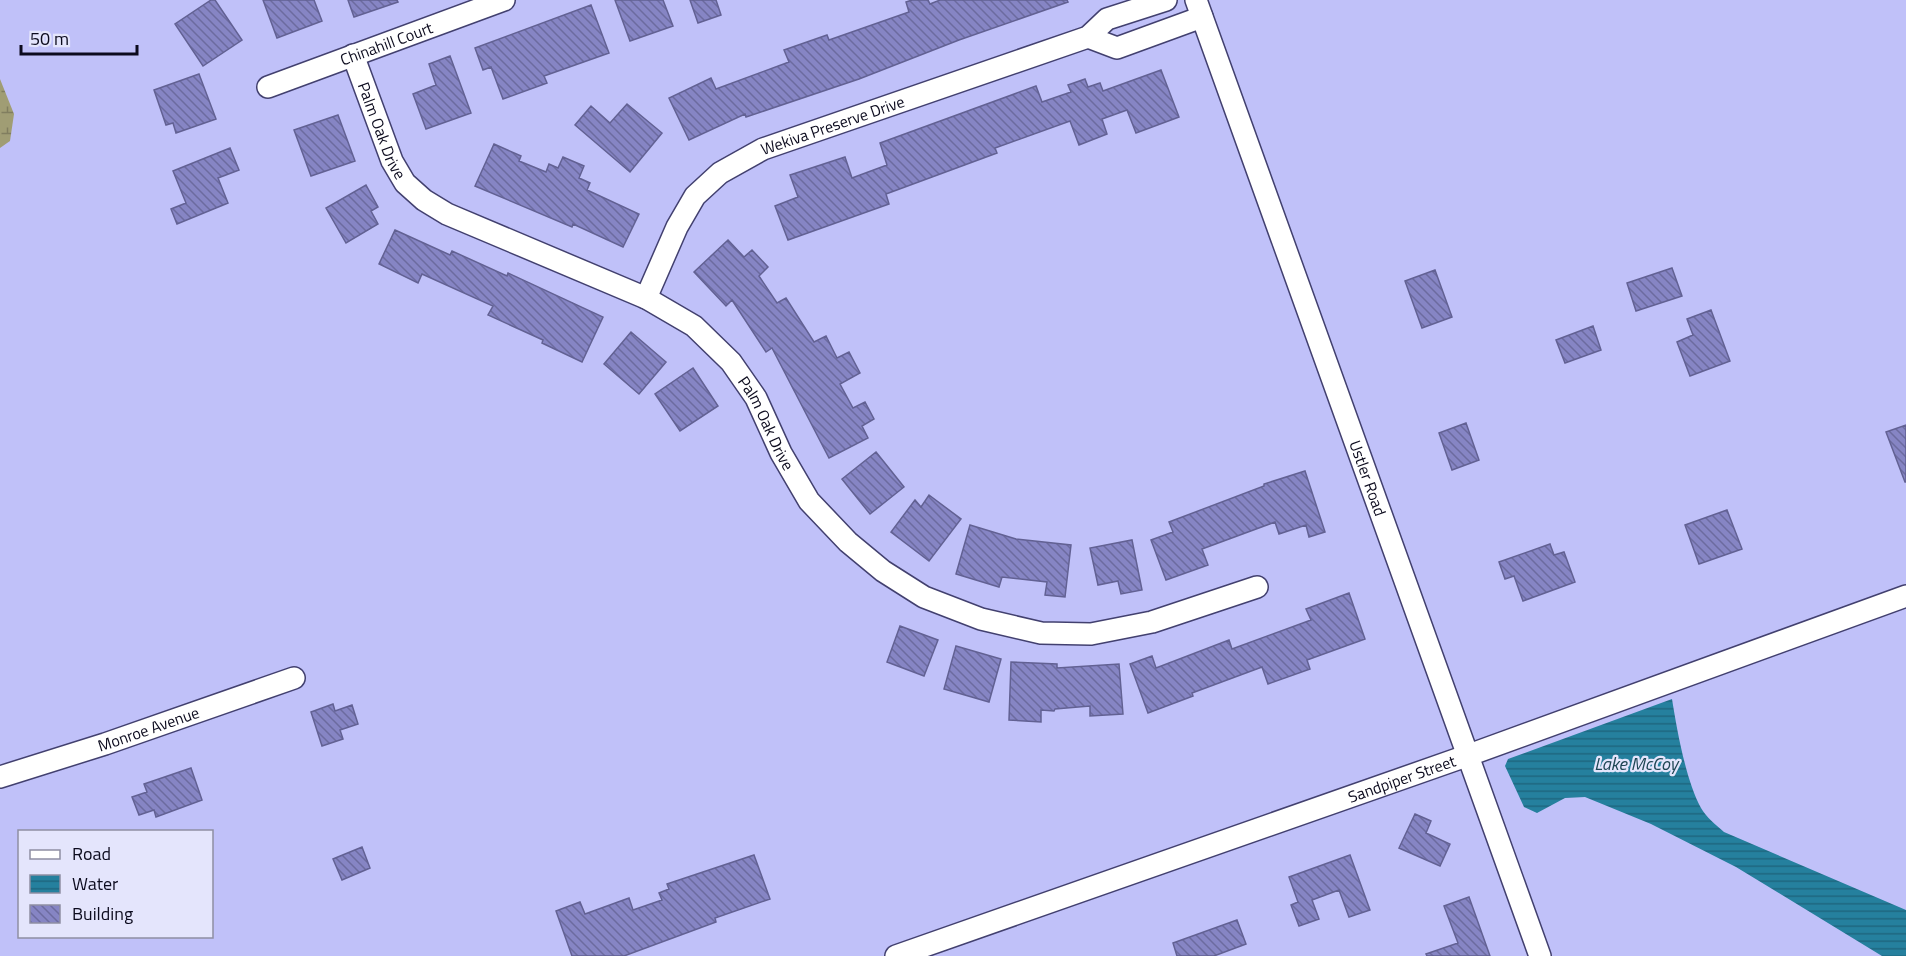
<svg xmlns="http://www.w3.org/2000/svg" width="1906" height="956" font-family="'Titillium Web',sans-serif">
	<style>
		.wetland { fill: url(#wetland-marsh) }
		.water { fill: url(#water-rules) }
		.building { fill: url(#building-back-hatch); stroke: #626193; stroke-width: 1.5 }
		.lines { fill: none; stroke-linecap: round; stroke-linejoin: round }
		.minor-casing { stroke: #42406f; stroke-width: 24 }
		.minor { stroke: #fff; stroke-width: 21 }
		.labels { text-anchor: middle; stroke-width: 4.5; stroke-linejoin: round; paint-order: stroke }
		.street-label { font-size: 16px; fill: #0c0b1e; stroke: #e4e5fc }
		.water-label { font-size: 18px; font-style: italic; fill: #1f4654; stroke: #e4e5fc }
	</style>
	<defs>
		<pattern id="wetland-marsh" width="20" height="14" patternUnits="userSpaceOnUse" patternTransform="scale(1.5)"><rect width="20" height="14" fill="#a09d74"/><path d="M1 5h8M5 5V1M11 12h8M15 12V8" fill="none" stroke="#817e5f"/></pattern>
		<pattern id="water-rules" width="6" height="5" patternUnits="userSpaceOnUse" patternTransform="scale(1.5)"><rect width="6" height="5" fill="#25809e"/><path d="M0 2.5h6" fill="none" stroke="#1e6780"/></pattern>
		<pattern id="building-back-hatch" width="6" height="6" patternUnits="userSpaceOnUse" patternTransform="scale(1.5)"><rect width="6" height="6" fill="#8685c4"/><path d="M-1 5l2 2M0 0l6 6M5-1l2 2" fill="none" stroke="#6c6b9f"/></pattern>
	</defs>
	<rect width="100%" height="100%" fill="#c0c1f9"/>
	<!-- wetland -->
	<path class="wetland" d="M0 79 14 114 10 141 0 148Z"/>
	<!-- water -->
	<path class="water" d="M1672 699C1677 730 1686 781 1701 808 1706 817 1716 825 1724 832L1906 910V956H1882L1736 867 1651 824 1585 797 1565 798 1537 813 1524 807 1505 766 1508 759Z"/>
	<!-- building -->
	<path class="building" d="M211 0H215L242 40 203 66 175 24Z
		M263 0H314L322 21 277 38Z
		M348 0H397L398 2 354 17Z
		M615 0H663L673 26 630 41Z
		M690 0H716L721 15 698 23Z
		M912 0H928L930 4 940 0H1067L1068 2 959 40 859 79 746 117 745 114 689 140 669 98 711 78 716 89 789 62 784 50 827 35 829 40 909 12 906 2Z
		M591 5 609 53 544 76 547 83 503 99 491 67 483 70 475 48Z
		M450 56 471 113 426 129 413 94 436 85 429 64Z
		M1161 70 1179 117 1136 133 1127 110 1102 119 1107 134 1079 145 1070 121 995 148 997 153 886 194 889 204 788 240 775 206 798 197 790 175 845 157 852 178 887 165 880 143 1036 86 1042 102 1071 92 1068 85 1085 79 1088 87 1100 83 1103 91Z
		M199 74 216 119 176 133 173 123 166 125 154 90Z
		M627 104 662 133 630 172 575 125 591 106 610 123Z
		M338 115 355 161 311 176 294 130Z
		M494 144 521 156 519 161 546 172 549 164 558 168 563 157 584 166 579 178 590 183 587 190 639 214 623 247 573 224 572 227 475 186Z
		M230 148 239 170 218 178 228 203 177 224 171 209 186 203 173 171Z
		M366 185 378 207 371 211 378 224 346 243 326 208Z
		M395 230 450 255 452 251 507 276 508 273 603 317 582 362 542 343 543 340 488 315 493 306 422 274 418 283 379 264Z
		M728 240 744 257 752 250 768 267 759 276 777 303 786 298 814 342 826 336 837 358 849 352 860 373 840 384 853 408 865 402 874 419 862 426 868 438 829 458 772 348 766 352 732 300 726 306 694 272Z
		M1672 268 1682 296 1636 311 1627 283Z
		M1435 270 1452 317 1422 328 1405 281Z
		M1711 310 1730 361 1690 376 1677 342 1693 335 1687 319Z
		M1593 326 1601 350 1565 363 1556 340Z
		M631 332 666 362 639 394 604 364Z
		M693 368 718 406 680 431 655 394Z
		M1466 423 1479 460 1452 470 1439 433Z
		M1906 425V482H1905L1886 432Z
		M876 452 904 487 870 514 842 479Z
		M1305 471 1325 532 1309 537 1306 525 1279 534 1275 522 1202 549 1208 565 1166 580 1151 540 1173 532 1169 522 1264 486V484Z
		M929 495 961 519 929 561 891 532 915 500 921 507Z
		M1727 510 1742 549 1699 564 1685 525Z
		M970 525 1016 539 1071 545 1065 597 1045 595 1047 582 1002 577 999 587 956 574Z
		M1132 540 1142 590 1121 594 1118 581 1098 585 1090 548Z
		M1550 544 1554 555 1564 552 1575 582 1523 601 1514 576 1505 579 1499 562Z
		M1349 593 1365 639 1307 660 1310 669 1268 684 1262 667 1192 693 1193 696 1148 713 1130 664 1152 656 1156 668 1229 640 1232 649 1311 620 1306 609Z
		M900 626 938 640 924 676 887 662Z
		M956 646 1001 659 989 702 944 689Z
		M1011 662 1057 664V668L1119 664 1123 714 1090 716V706L1055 709 1054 711 1041 710V722L1009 720Z
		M333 704 335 711 352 705 358 724 340 730 343 739 322 746 311 712Z
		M191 768 202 800 156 817 154 810 139 815 132 797 147 792 144 784Z
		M1415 814 1431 821 1426 833 1450 844 1440 866 1399 848Z
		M362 847 370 868 342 880 333 859Z
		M754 855 770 899 715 918 716 922 624 956H572L556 911 580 902 585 914 629 898 633 910 662 900 659 893 669 889 667 884Z
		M1350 855 1370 910 1349 917 1339 890 1312 900 1319 919 1299 926 1291 905 1298 902 1289 877Z
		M1469 897 1490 956H1427L1426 954 1458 943 1444 906Z
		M1237 920 1246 944 1214 956H1177L1173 943Z"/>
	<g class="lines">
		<!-- minor casing -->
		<g class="minor-casing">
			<g id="minor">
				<path id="s1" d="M1196 0 1540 956"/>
				<path d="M1088 37 1117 48 1202 17"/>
				<path id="s2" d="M353 55 392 161 405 183 424 200 447 214 646 298 694 326 731 362 756 398 781 453 809 501 848 542 883 571 924 597 981 619 1041 633 1091 634 1152 622 1257 587"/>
				<path id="s3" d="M268 87 504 0"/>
				<path id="s4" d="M646 298 677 227 695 196 720 173 763 149 1088 37 1107 19 1166 0"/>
				<path id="s5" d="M0 777 105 744 294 678"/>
				<path id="s6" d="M896 956 1469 755 1906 596"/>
			</g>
		</g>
		<!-- minor -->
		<use href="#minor" class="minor"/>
	</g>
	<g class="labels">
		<!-- street labels -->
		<g class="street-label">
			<text dy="6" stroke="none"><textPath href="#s3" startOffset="126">Chinahill Court</textPath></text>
			<text dy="6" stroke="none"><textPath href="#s4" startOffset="270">Wekiva Preserve Drive</textPath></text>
			<text dy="6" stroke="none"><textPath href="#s2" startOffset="81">Palm Oak Drive</textPath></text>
			<text dy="6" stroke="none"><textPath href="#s2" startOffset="585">Palm Oak Drive</textPath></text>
			<text dy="6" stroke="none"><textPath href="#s1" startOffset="508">Ustler Road</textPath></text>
			<text dy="6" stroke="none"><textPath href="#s5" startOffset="156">Monroe Avenue</textPath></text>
			<text dy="6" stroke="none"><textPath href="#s6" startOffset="536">Sandpiper Street</textPath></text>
		</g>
		<!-- water labels -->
		<g class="water-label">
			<text x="1636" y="770">Lake McCoy</text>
		</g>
	</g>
	<!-- legend -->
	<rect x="18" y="830" width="195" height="108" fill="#e4e5fc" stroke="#8e8ea3" stroke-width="1.5"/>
	<rect x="30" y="850" width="30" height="9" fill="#ffffff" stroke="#8e8ea3" stroke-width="1.5"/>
	<text x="72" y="860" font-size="18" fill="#0c0b1e">Road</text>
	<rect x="30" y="875" width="30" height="18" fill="url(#water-rules)" stroke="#8e8ea3" stroke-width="1.5"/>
	<text x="72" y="890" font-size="18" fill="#0c0b1e">Water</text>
	<rect x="30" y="905" width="30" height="18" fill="url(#building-back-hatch)" stroke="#8e8ea3" stroke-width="1.5"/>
	<text x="72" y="920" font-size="18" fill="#0c0b1e">Building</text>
	<!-- scale -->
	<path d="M21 45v9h116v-9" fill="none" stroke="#0c0b1e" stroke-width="3"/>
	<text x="30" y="45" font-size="18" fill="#0c0b1e" stroke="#e4e5fc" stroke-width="4.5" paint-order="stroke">50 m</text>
</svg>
